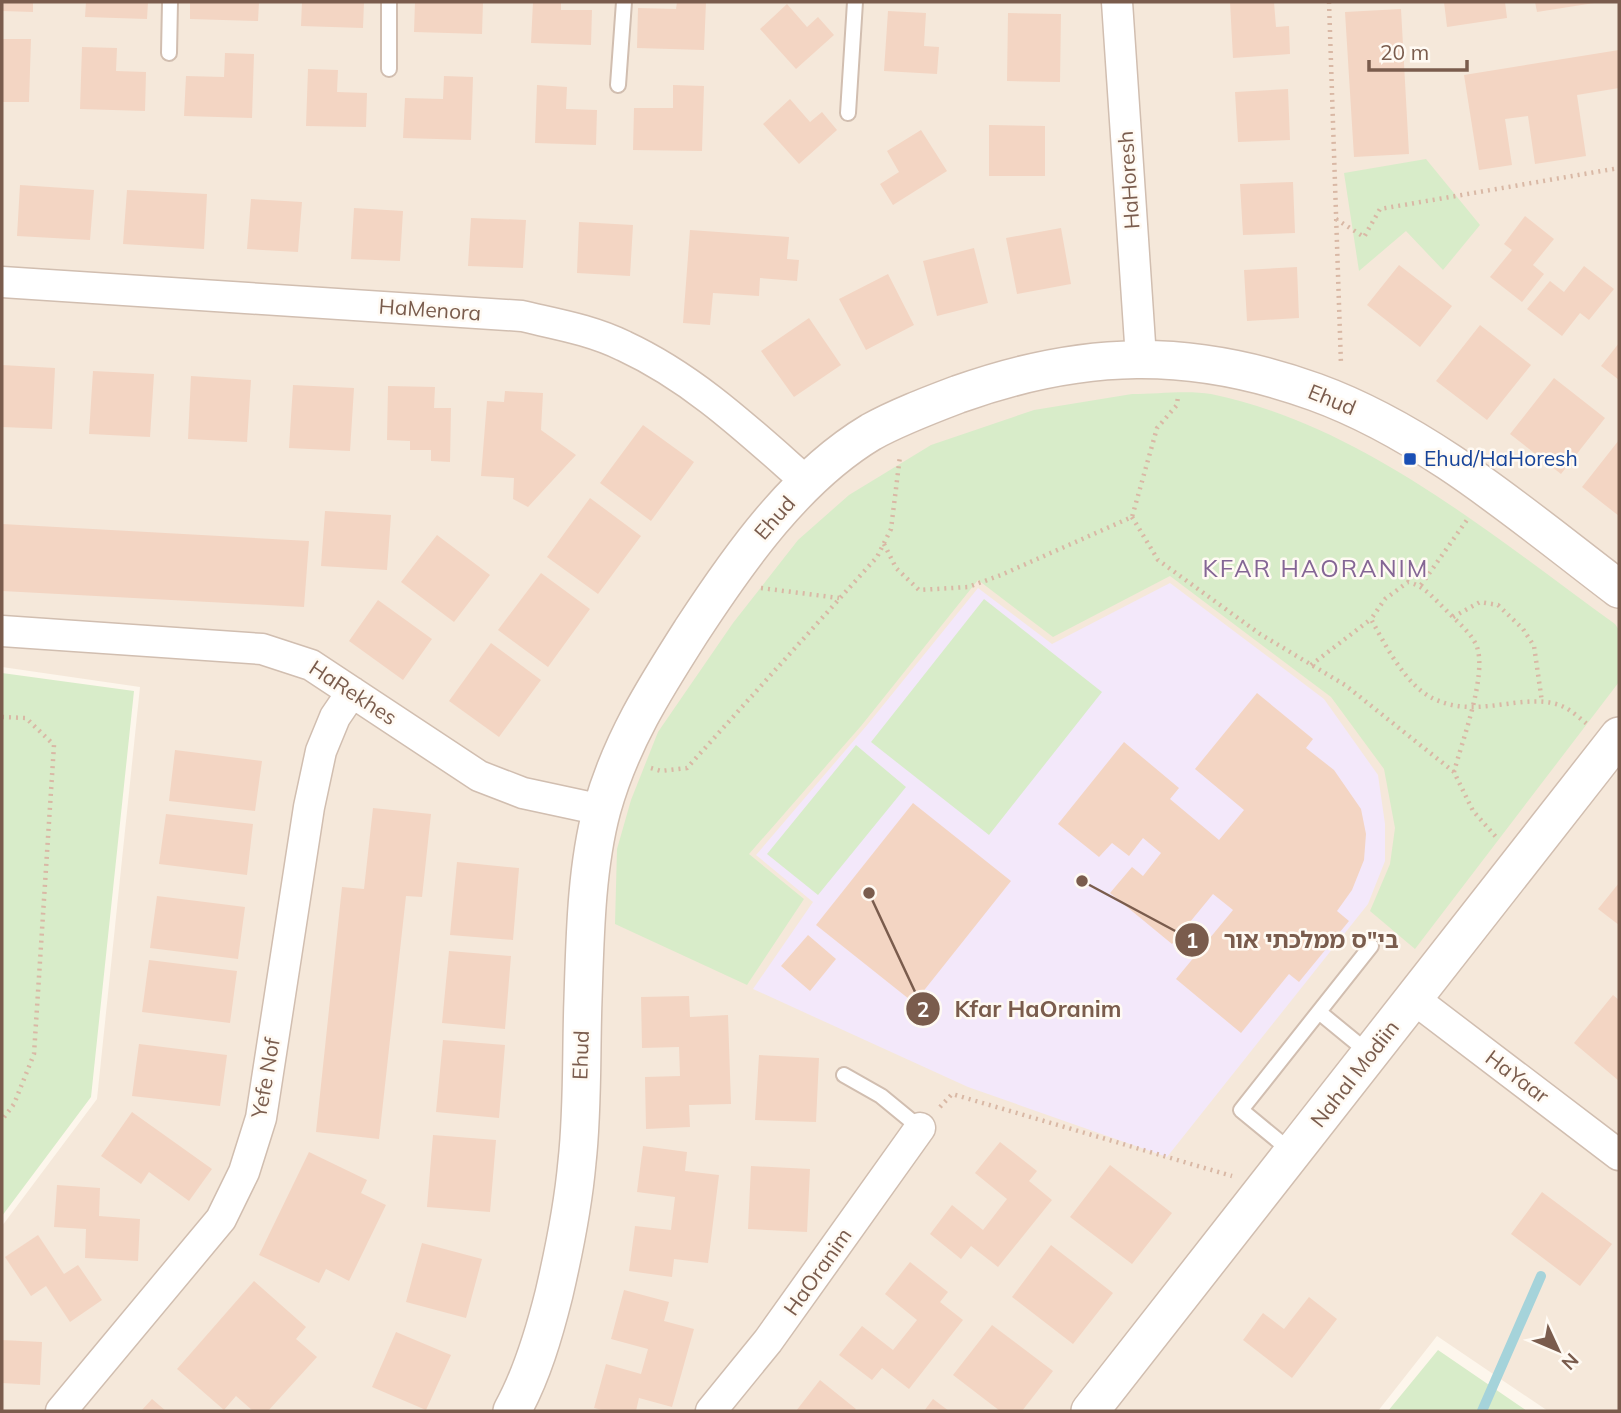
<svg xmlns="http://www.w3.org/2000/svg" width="1621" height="1413" font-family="Mulish,'Noto Sans Hebrew',sans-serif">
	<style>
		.residential { fill: #f5e8da }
		.education { fill: #f3e8fa }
		.green { fill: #d8ecc9 }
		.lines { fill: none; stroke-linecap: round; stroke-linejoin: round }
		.stream { stroke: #a5d3da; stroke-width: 10 }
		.building { fill: #f3d5c3 }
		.service-casing { stroke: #d1beb0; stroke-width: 18 }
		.minor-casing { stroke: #d1beb0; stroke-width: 33 }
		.tertiary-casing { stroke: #d1beb0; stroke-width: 40 }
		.path { stroke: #d9b8a5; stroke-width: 4.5; stroke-dasharray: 2 5; stroke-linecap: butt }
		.service { stroke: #fff; stroke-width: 14 }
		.minor { stroke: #fff; stroke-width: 30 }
		.tertiary { stroke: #fff; stroke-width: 37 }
		.transit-dot { fill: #1a4fb4; stroke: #fffaf3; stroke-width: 2.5 }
		.labels { text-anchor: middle; stroke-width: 5; stroke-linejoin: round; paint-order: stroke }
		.street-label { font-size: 21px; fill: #7a5c4d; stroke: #fffaf3 }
		.transit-label { font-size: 21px; fill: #164399; stroke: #fffaf3; text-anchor: start }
		.quarter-label { font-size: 24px; letter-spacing: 2px; fill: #846695; stroke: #fffaf3 }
		.leader { fill: none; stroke: #7a5c4d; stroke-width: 2.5 }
		.callout-dot { fill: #7a5c4d; stroke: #fffaf3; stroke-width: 2.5 }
		.mark-label { font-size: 21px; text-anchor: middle; font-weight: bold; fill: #fff }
		.callout-label { font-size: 23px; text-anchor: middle; font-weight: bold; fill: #7a5c4d; stroke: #fffaf3; stroke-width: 5; stroke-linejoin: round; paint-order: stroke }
	</style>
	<rect width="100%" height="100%" fill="#fdf6ec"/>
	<!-- residential -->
	<path class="residential" d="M2 2H1619V1411H1548L1437 1336 1378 1411H2V1226L97 1099 140 687 2 667Z"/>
	<!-- education -->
	<path class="education" d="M1170 583 1324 699 1378 775 1385 824V861L1368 904 1167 1157 968 1087 753 989 813 902 756 855 868 724 978 588 1052 644Z"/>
	<!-- green -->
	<path class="green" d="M1426 159 1480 225 1443 270 1406 231 1359 271 1344 173Z
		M1132 394C1156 394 1188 390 1211 394 1362 425 1493 536 1615 624L1619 630V682L1415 949 1370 911 1390 864 1395 828 1384 769 1331 697 1170 576 1053 637 978 580 861 726 749 854 804 899 747 985 615 924 617 849 631 800 658 732 733 623 798 540 849 495 931 445 1034 410Z
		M984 599 1102 692 989 835 871 742Z
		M2 673 134 691 91 1097 2 1216Z
		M856 745 906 787 818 895 767 854Z
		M1438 1350 1527 1411H1388Z"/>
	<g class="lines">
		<!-- stream -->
		<path class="stream" d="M1482 1411 1541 1276"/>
	</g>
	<!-- building -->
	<path class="building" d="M2 2H33V12L2 11Z
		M86 2H148L147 19 85 17Z
		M190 2H259L258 21 190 19Z
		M302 2H364L363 28 301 26Z
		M415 2H483L482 34 414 32Z
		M533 2H561V10H592L591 45 531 43Z
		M677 2H706L704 50 637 48 638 8 676 9Z
		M1230 2H1274L1276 27 1289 26 1290 54 1233 58Z
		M1444 2H1505L1507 18 1447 27Z
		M1535 2H1594V3L1537 12Z
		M787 4 807 27 818 17 834 35 796 69 760 29Z
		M1401 9 1409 154 1354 157 1345 12Z
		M888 11 926 13 924 46 939 47 937 74 884 71Z
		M1008 13 1061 14 1060 82 1007 81Z
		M2 39H31L29 102H2Z
		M82 47 117 48 116 71 146 72 145 111 80 109Z
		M1619 50V88L1577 95 1586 156 1535 164 1528 116 1505 119 1512 165 1479 170 1464 75Z
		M225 53 254 54 252 118 184 116 186 76 224 77Z
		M308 69 338 70 337 92 367 93 366 127 306 126Z
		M444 76 473 77 471 140 403 138 405 98 443 99Z
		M537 85 567 87 566 109 597 110 596 145 535 143Z
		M673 85 704 86 702 151 633 150 634 108H673Z
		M1288 89 1290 140 1238 142 1235 92Z
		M790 99 810 122 822 112 837 130 799 164 763 124Z
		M989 125 1045 126V176H989Z
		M921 130 947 171 893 205 880 184 899 172 887 151Z
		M1293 182 1295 233 1243 235 1240 184Z
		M20 185 94 190 90 240 17 236Z
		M127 190 207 194 204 249 123 244Z
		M251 199 302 202 298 252 247 249Z
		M354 208 403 211 400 261 351 259Z
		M1525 216 1554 239 1533 265 1544 274 1522 302 1490 277 1512 250 1504 244Z
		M471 218 526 220 523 268 468 266Z
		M579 222 633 225 630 276 577 273Z
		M1061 228 1071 284 1017 294 1006 238Z
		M690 230 789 237 787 259 799 260 797 281 760 278 759 296 713 293 710 325 683 323Z
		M974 248 988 303 937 316 923 261Z
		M1399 265 1452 306 1420 347 1367 305Z
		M1584 266 1614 289 1589 320 1580 313 1562 336 1527 309 1550 281 1564 292Z
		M1297 267 1299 318 1247 321 1244 270Z
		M888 274 914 325 866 350 839 299Z
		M809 318 841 365 794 397 761 351Z
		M1480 325 1531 365 1487 420 1436 381Z
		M1619 343V380L1601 366Z
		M2 365 55 368 52 429 2 427Z
		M93 371 154 374 150 437 89 434Z
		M191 376 251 380 247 442 188 439Z
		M1554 378 1605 418 1561 474 1510 434Z
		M293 385 354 388 350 451 289 448Z
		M388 386 435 387 434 408H451L450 462 431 461V450H410V441L387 440Z
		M505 391 543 393 541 430 576 455 528 507 513 499 514 478 481 476 487 401 504 402Z
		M643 425 694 462 651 521 600 483Z
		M1619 440V516L1582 487Z
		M590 498 641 536 598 594 547 557Z
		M325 511 391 515 387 570 321 566Z
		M2 524 309 541 304 607 2 591Z
		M437 535 490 575 454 622 401 582Z
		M541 573 590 609 548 667 498 630Z
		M378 600 432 639 403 680 349 641Z
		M491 643 541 680 499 737 449 701Z
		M1257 693 1313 739 1306 748 1334 770 1361 809 1366 834 1364 860 1352 890 1337 911 1349 921 1299 982 1289 974 1241 1033 1176 979 1233 910 1213 894 1172 944 1110 893 1132 867 1143 876 1161 853 1143 838 1129 856 1112 843 1099 857 1058 824 1124 742 1179 788 1170 799 1219 840 1244 810 1195 769Z
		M175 750 262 761 255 811 169 801Z
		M913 803 1011 881 914 1003 816 925Z
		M373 808 431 814 422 897 406 896 379 1139 316 1132 342 887 364 889Z
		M166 814 253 824 247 875 159 864Z
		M457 862 519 868 513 940 450 935Z
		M1619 883V925L1598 909Z
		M157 896 245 907 238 959 150 948Z
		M808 935 836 959 810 991 781 966Z
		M449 951 511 956 505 1029 442 1023Z
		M149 960 237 971 230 1023 142 1012Z
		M1613 995 1619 1000V1081L1574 1043Z
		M689 996 690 1017 728 1015 731 1104 689 1105 690 1127 646 1129 645 1077 680 1076 679 1047 642 1048 641 997Z
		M443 1040 505 1045 499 1118 436 1112Z
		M139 1044 227 1055 220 1106 132 1096Z
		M759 1055 819 1058 816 1122 755 1120Z
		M132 1112 212 1169 189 1201 149 1172 141 1184 101 1156Z
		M433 1135 496 1140 490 1212 427 1207Z
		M1000 1142 1037 1171 1029 1181 1052 1200 998 1267 971 1246 961 1259 930 1234 952 1205 983 1230 1007 1199 975 1173Z
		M643 1146 687 1152 685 1171 719 1175 708 1263 674 1259 672 1277 629 1271 635 1226 671 1230 675 1197 637 1192Z
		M309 1152 367 1180 361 1193 386 1205 349 1281 326 1269 319 1283 259 1255Z
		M1110 1165 1172 1213 1132 1264 1070 1217Z
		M751 1166 810 1169 807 1232 748 1229Z
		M57 1185 100 1188 99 1216 140 1219 138 1261 85 1258 86 1229 54 1227Z
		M1542 1192 1612 1244 1580 1286 1511 1234Z
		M38 1235 64 1274 78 1265 102 1300 70 1322 46 1286 31 1296 5 1257Z
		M422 1243 482 1259 466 1318 406 1302Z
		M1051 1245 1113 1293 1073 1344 1012 1297Z
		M910 1262 948 1292 940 1302 963 1320 909 1389 882 1368 872 1380 839 1355 862 1326 893 1350 917 1320 885 1294Z
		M254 1281 306 1327 296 1339 317 1357 268 1411H253L236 1396 224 1410 177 1369Z
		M624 1290 669 1302 664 1321 694 1329 672 1407 639 1398 636 1411H606L594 1408 606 1364 641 1374 648 1349 611 1339Z
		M1309 1297 1337 1319 1292 1378 1243 1340 1263 1313 1284 1329Z
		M992 1325 1053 1371 1022 1411H1000L953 1375Z
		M396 1332 451 1355 426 1410 372 1387Z
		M2 1340 42 1342 40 1385 2 1383Z
		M820 1380 856 1409 854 1411H796Z
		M152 1399 166 1411H141Z
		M933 1399 949 1411H924Z"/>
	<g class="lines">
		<!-- service casing -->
		<g class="service-casing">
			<path id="service" d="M389 2V69
				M169 53 170 2
				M618 85 624 2
				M848 113 855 2
				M1319 1012 1369 1053
				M844 1075 881 1096 920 1128
				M1292 1152 1241 1110 1371 946"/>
		</g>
		<!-- minor casing -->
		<g class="minor-casing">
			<path id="minor" d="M1117 2 1141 358
				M2 282 522 316C556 324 592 330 624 346 695 379 750 432 808 483
				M2 631 262 649 311 665 479 776 523 793 602 810
				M1414 999 1619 1155
				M61 1411 221 1219 244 1172 261 1118 309 807 321 751 335 717 352 692
				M711 1411 768 1341 920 1128"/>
		</g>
		<!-- tertiary casing -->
		<g class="tertiary-casing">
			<path id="tertiary" d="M512 1411C532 1375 544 1334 554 1294 564 1251 573 1207 577 1162 583 1109 581 1053 583 999 585 938 586 868 602 809 621 741 655 688 692 630 739 558 796 477 871 432 898 417 930 405 959 394 1083 350 1190 347 1315 392 1428 433 1524 517 1619 589
				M1090 1411 1619 736"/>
		</g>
		<!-- path -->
		<path class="path" d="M1329 2 1341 365
			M1336 219 1364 237 1380 209 1619 168
			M1132 517 1158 560 1260 634 1345 685 1454 772 1473 811 1496 837
			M884 544 896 568 919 590 968 587 1001 575 1132 517 1157 428 1177 405 1178 396
			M1421 585 1469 517
			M761 588 839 598
			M1453 617 1480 602 1498 605 1523 629 1534 646 1542 702
			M1311 665 1371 619
			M2 717 26 718 54 745 34 1054 14 1104 2 1120
			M651 768 661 771 687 768 877 557 891 529 900 456
			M1454 772C1462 741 1487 676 1477 647 1472 633 1456 621 1446 610 1433 598 1425 586 1408 582L1385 599 1371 619C1384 643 1401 676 1424 693 1472 726 1526 687 1566 708 1573 712 1581 719 1587 724
			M940 1107 952 1094 1232 1176"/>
		<!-- service -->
		<use href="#service" class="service"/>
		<!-- minor -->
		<use href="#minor" class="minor"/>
		<!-- tertiary -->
		<use href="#tertiary" class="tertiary"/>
	</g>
	<!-- markers -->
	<rect class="transit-dot" x="1403" y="452" width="14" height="14" rx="3.5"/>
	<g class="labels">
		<!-- street labels -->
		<g class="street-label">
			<text transform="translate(1129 180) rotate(-94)" y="7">HaHoresh</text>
			<text transform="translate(430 310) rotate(4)" y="7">HaMenora</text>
			<text transform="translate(1332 400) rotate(22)" y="7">Ehud</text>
			<text transform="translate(775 518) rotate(-49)" y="7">Ehud</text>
			<text transform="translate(353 693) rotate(33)" y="7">HaRekhes</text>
			<text transform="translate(581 1055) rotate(-88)" y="7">Ehud</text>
			<text transform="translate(1355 1074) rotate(-52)" y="7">Nahal Modiin</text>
			<text transform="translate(1517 1077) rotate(37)" y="7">HaYaar</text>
			<text transform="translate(266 1078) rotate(-80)" y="7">Yefe Nof</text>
			<text transform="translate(818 1272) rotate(-55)" y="7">HaOranim</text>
		</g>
		<!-- transit labels -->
		<g class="transit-label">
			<text x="1424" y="466">Ehud/HaHoresh</text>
		</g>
		<!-- quarter labels -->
		<g class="quarter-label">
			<text x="1316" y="577">KFAR HAORANIM</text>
		</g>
	</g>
	<!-- callouts -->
	<path class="leader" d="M1082 881L1192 940M869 893L923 1009"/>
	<g class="callout-dot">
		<circle cx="1082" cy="881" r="7"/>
		<circle cx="869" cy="893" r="7"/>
		<circle cx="1192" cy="940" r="18"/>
		<circle cx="923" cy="1009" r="18"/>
	</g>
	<g class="mark-label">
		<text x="1192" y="948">1</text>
		<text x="923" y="1017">2</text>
	</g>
	<g class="callout-label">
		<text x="1311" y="948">בי"ס ממלכתי אור</text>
		<text x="1038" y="1017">Kfar HaOranim</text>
	</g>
	<!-- border -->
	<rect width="1621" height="1413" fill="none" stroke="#7a5c4d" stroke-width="7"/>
	<!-- north arrow -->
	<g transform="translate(1558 1350) rotate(134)" stroke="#fffaf3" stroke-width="5" paint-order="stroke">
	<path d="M0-5L12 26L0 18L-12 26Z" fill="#7a5c4d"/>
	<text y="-10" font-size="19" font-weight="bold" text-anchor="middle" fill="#7a5c4d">N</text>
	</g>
	<!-- scale -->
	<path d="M1369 60v10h98v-10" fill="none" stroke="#7a5c4d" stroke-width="3.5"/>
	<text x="1380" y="60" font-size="21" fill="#7a5c4d" stroke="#fffaf3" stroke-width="5" paint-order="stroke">20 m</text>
</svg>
